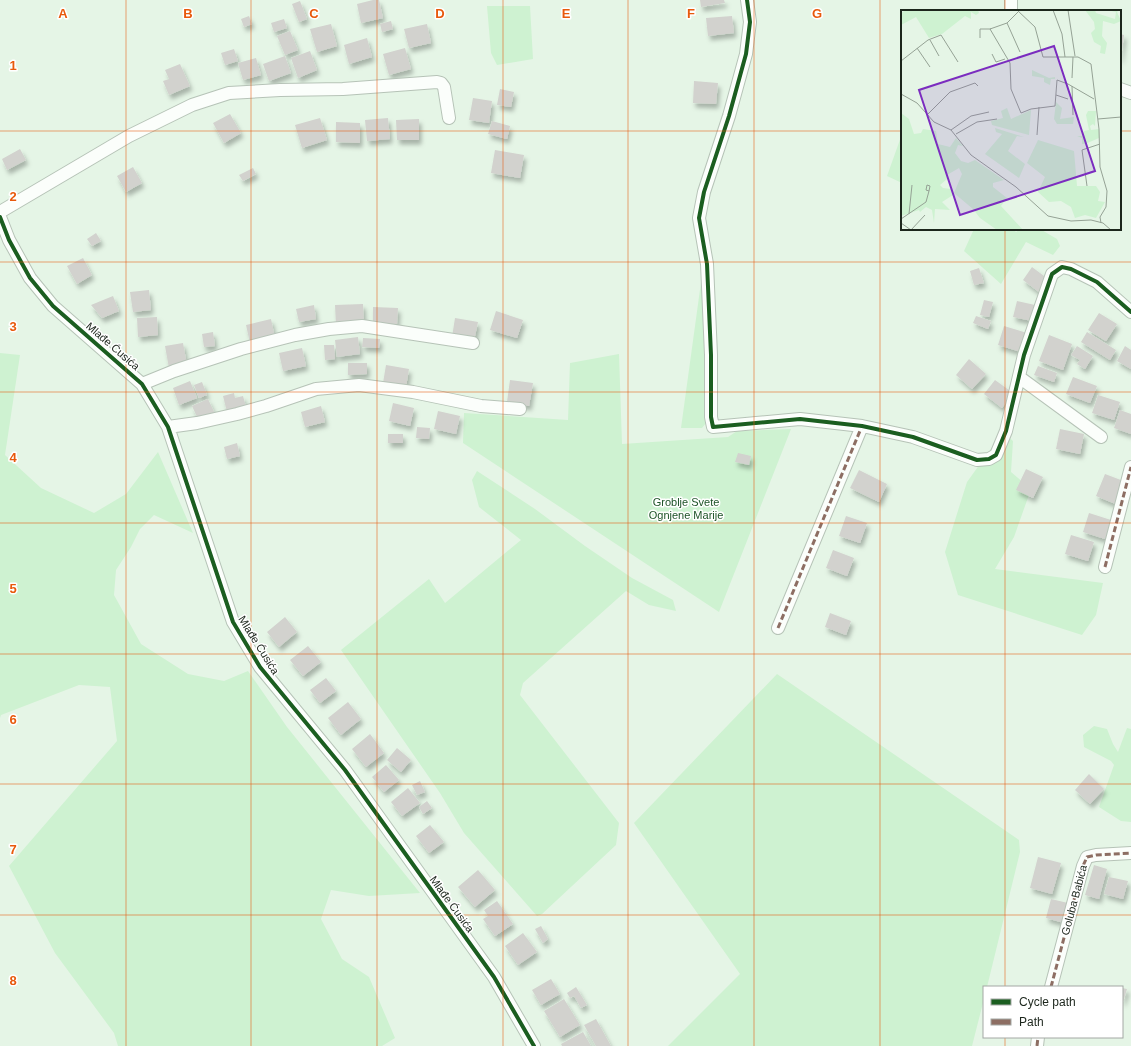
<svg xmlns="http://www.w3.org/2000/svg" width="1131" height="1046" font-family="Helvetica,sans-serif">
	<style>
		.green { fill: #cef2d1 }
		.building { fill: #d2d2ce; filter: url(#shadow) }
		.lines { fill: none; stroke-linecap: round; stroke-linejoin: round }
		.minor-casing { stroke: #b6c3b7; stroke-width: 14 }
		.minor { stroke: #fbfefb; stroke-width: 12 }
		.quiet { stroke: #8d6e63; stroke-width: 3; stroke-dasharray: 6 3; stroke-linecap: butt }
		.cycleway-casing { stroke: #fff; stroke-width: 6 }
		.cycleway { stroke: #1b5e20; stroke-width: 4 }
		.grid { fill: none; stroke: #e8590c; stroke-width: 1; stroke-opacity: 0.55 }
		.labels { text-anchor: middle; stroke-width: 3; stroke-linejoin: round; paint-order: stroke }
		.street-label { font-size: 11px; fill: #1c261c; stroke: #fff }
		.park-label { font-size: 11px; fill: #1d5327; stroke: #fff }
		.inset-road { fill: none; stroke: #95a295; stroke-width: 1 }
		.view { fill: #7b2cbf; fill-opacity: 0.15; stroke: #7b2cbf; stroke-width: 2 }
		.inset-edge { fill: none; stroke: #1c261c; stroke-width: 2 }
		.grid-label { font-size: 13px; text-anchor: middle; font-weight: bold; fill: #e8590c; stroke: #fff; stroke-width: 3; stroke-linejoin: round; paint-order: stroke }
	</style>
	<defs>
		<filter id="shadow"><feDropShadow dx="2.5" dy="4.5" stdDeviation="2" flood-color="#0004"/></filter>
	</defs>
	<rect width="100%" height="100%" fill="#e5f5e6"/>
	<!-- green -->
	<path class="green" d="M487 6H530L533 59 497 65 491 53Z
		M902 134V183L887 176Z
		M974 229H1013L1016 232 1020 229H1040L1057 239 1060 246 1053 255 1026 242 1001 284 964 251Z
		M702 275 711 417 702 428H681Z
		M0 353 20 355 5 455 41 488 94 513 126 494 158 452 193 533 154 515 140 529 131 547 116 570 114 595 141 644 188 674 224 681 248 671 287 727 420 893 369 896 331 890 321 919 342 959 369 977 395 1038 382 1046H118L114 1033 55 953 9 866 117 741 110 687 79 685 1 715 0 718Z
		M619 354 622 444 728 437 737 431 791 429 719 612 463 443 464 413 568 420 570 363Z
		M1003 432 1013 441 1011 472 1031 489 1014 537 995 569 1103 583 1096 615 1082 635 958 595 945 552 967 482Z
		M477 471 535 509 585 546 632 578 673 600 676 611 649 605 626 591 523 683 520 695 619 823 616 845 542 914 537 916 464 833 440 793 341 650 429 579 445 603 521 540 479 507 472 480Z
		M777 674 1019 840 1020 852 987 987H984V999L972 1046H668L740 974 634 823Z
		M1094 726 1107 729 1113 744 1118 752 1127 728 1131 729V822L1121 821 1099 807 1114 765 1111 761 1084 747 1083 735Z"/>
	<!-- building -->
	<path class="building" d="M373 0H379L383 18 361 23 357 4Z
		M700 0H724L725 3 701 7Z
		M300 1 307 19 299 22 292 4Z
		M249 16 252 24 244 27 241 19Z
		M732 16 734 33 708 36 706 18Z
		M284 19 287 28 274 32 271 23Z
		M391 21 393 29 382 32 380 24Z
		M331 24 337 46 317 52 310 29Z
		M427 24 431 43 409 48 404 29Z
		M290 31 298 50 285 55 277 36Z
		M1120 34 1124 35 1121 59H1120Z
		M367 38 372 57 349 64 344 45Z
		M405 48 411 69 389 75 383 54Z
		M234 49 238 61 225 65 221 53Z
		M310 51 317 70 298 78 291 58Z
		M285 56 291 73 269 81 263 64Z
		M256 58 261 75 243 80 238 63Z
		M180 64 190 86 169 95 163 81 169 79 165 70Z
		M694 81 718 83 716 104 693 103Z
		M500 89 514 92 511 107 497 105Z
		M473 98 492 101 489 123 469 120Z
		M230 114 241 133 224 143 213 123Z
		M320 118 327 140 302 148 295 125Z
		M388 118 390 139 367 141 365 120Z
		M419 119V140H397L396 120Z
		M492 121 510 126 507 139 488 134Z
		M336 122 360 123V143L336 142Z
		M20 149 26 160 7 170 2 159Z
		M495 150 524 155 520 178 491 173Z
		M133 167 142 183 126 192 117 176Z
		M253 168 256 174 243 181 239 175Z
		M96 233 101 241 92 246 87 239Z
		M83 258 92 275 77 284 67 266Z
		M1032 267 1048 279 1039 292 1023 280Z
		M979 268 984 283 974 285 970 271Z
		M149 290 151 310 133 312 130 292Z
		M113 296 119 311 102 318 91 305Z
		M984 300 993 302 989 317 980 315Z
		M1017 301 1035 305 1032 321 1013 317Z
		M363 304 364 323 336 325 335 305Z
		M314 305 316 319 299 322 296 309Z
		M373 307 398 308 397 324 373 323Z
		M496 311 523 320 517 338 490 330Z
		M1099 313 1117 324 1106 341 1088 330Z
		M976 316 991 321 988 329 973 323Z
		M157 317 158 335 138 337 137 318Z
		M455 318 478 322 474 341 452 337Z
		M271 319 275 338 250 343 246 325Z
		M1004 326 1027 333 1021 352 998 345Z
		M213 332 215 346 204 347 202 334Z
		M1087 332 1116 350 1110 360 1081 342Z
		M1049 335 1072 344 1063 370 1039 361Z
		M358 337 360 354 337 357 335 340Z
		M363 338 380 339 379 348 362 347Z
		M183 343 187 365 169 368 165 346Z
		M324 345H334L335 359 325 360Z
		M1077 346 1093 356 1085 369 1077 364 1080 360 1071 355Z
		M1125 346 1131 350V369L1117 361Z
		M302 348 306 366 283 371 279 353Z
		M969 359 986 374 972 389 956 375Z
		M348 363H367V374L348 375Z
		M386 365 409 369 406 387 383 383Z
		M1038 366 1057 373 1054 382 1034 375Z
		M1073 377 1097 386 1090 403 1066 394Z
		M510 380 533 383 529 406 507 402Z
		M995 380 1013 393 1002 408 984 394Z
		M190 381 197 398 179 405 173 388Z
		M202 382 207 395 199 398 194 385Z
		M234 393 235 398 243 396 246 407 227 412 223 396Z
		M1098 395 1120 402 1114 420 1092 413Z
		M208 399 215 414 199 421 192 406Z
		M393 403 414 408 410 426 389 421Z
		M321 406 325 422 305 427 301 412Z
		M1120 410 1131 414V434L1114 428Z
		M438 411 460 416 456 434 434 429Z
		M417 427 430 428 429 439 416 438Z
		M1060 429 1084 434 1080 454 1056 449Z
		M388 434H403V443H388Z
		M237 443 240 456 227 459 224 447Z
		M738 453 751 456 749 465 735 462Z
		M1026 469 1043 477 1033 498 1016 490Z
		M859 470 887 484 879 502 850 488Z
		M1105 474 1126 482 1118 505 1096 496Z
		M1089 513 1111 520 1105 539 1083 532Z
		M846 516 867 523 860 543 839 536Z
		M1071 535 1094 542 1088 561 1065 554Z
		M833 550 854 558 847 576 826 568Z
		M830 613 851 621 846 635 825 627Z
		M285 617 297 632 279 647 267 632Z
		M308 646 321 662 303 676 290 660Z
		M326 678 336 691 320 703 310 690Z
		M348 702 361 719 341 735 328 718Z
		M370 734 384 753 366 767 352 749Z
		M397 748 411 760 401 772 387 760Z
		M386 765 399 780 384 792 372 777Z
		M1089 774 1104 789 1090 804 1075 790Z
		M420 781 425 792 417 795 412 785Z
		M408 788 420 803 402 816 391 802Z
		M427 801 432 808 423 814 419 807Z
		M430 825 444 842 429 853 416 836Z
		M1038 857 1061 863 1052 894 1030 888Z
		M1094 865 1107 869 1099 899 1085 895Z
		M478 870 495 890 475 907 458 887Z
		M1109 877 1128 881 1123 899 1104 894Z
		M1051 899 1068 903 1064 923 1046 918Z
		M497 901 513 924 495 936 483 919 488 916 484 910Z
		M541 926 548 939 543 943 535 929Z
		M523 933 537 952 518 965 505 946Z
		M551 979 560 994 541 1005 532 990Z
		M576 987 587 1005 581 1008 574 996 570 998 567 993Z
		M1122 988 1127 989 1123 1002H1122Z
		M564 999 580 1025 560 1037 544 1011Z
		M596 1019 611 1046H596L584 1025Z
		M583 1032 591 1046H562L561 1044Z"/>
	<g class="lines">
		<!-- minor casing -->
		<g class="minor-casing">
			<path id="minor" d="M747 0 750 22 746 54 729 116 704 192 699 218 707 264 711 355V417L713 427 800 419 862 426 913 437 977 460 989 459 996 455 1006 431 1024 355 1052 274 1062 267 1071 269 1097 282 1131 312
				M1011 11V0
				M1120 89 1131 93
				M0 212 129 136 192 105 229 93 280 90 343 89 437 82 441 83 444 87 449 118
				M0 217 9 240 30 278 53 306 142 384 168 427 233 622 260 667 345 770 494 977 534 1046
				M1019 377 1101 437
				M142 384 174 371 241 349 295 335 329 329 362 326 473 343
				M168 427 197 423 237 414 266 406 316 389 359 385 413 392 481 406 520 409
				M1105 567 1131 467
				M778 628 862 426
				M1051 987 1083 866 1087 857 1096 855 1131 853
				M1037 1046 1038 1037"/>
		</g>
		<!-- minor -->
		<use href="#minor" class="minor"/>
		<!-- quiet -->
		<path class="quiet" d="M1105 567 1131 467
			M778 628 862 426
			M1051 987 1083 866 1087 857 1096 855 1131 853
			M1037 1046 1038 1037"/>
		<!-- cycleway casing -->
		<g class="cycleway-casing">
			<path id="cycleway" d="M747 0 750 22 746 54 729 116 704 192 699 218 707 264 711 355V417L713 427 800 419 862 426 913 437 977 460 989 459 996 455 1006 431 1024 355 1052 274 1062 267 1071 269 1097 282 1131 312
				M0 217 9 240 30 278 53 306 142 384 168 427 233 622 260 667 345 770 494 977 534 1046"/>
		</g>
		<!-- cycleway -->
		<use href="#cycleway" class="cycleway"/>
	</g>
	<!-- grid -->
	<path class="grid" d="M126 0V1046M251 0V1046M377 0V1046M503 0V1046M628 0V1046M754 0V1046M880 0V1046M1005 0V11M0 131H902M1120 131H1131M1005 229V987M0 262H1131M0 392H1131M0 523H1131M0 654H1131M0 784H1131M0 915H1131M1005 1037V1046"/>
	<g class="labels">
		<!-- street labels -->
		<g class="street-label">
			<text transform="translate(113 346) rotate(41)" y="4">Mlađe Ćusića</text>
			<text transform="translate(259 645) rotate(58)" y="4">Mlađe Ćusića</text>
			<text transform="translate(1074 900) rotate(-75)" y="4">Goluba Babića</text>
			<text transform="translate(452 904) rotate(54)" y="4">Mlađe Ćusića</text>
		</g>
		<!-- park labels -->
		<g class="park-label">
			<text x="686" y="506">Groblje Svete<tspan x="686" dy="13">Ognjene Marije</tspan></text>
		</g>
	</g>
	<!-- overview -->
	<g transform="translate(901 10)">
		<rect width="220" height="220" fill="#e5f5e6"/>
		<path d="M5 0H77L78 3 75 5 70 2V9L64 6 41 24 28 28 15 7 0 15V3ZM184 0H194L195 3 214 9 215 2 206 0H218L216 2 220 11 213 14 202 11 201 26 206 33 204 44 199 43 200 36 193 32 190 23 194 19 193 12ZM131 60 148 68 154 67V69H150L149 75 143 72V68L131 66ZM155 92 161 98 159 109 173 107 172 114H156L153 109ZM106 98 110 109 130 100 128 125 91 115 90 111 102 108 100 101ZM187 101H195L194 116 192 114 189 116 190 120 198 119V128L184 134H181V128L176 126H181L183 121 188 120 185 105ZM0 103 8 109 13 124 20 123 22 119 35 121 37 134 49 137 55 128 62 136 57 135 54 143 60 151 67 153 74 150 103 170 92 173V177L106 188 100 196 122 220H96L79 208 72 199 53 183 61 164 58 158 46 165V169L39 175 42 178 50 179 52 185 41 192 49 200 34 199 33 213 31 200 25 197 19 202 18 200 0 206ZM94 118 123 127 116 126 107 141 124 154 118 168 84 144 101 124 95 122ZM137 130 173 141 176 176H195L199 182 197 191 204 192 195 208 184 205 174 208 170 197 160 191 148 192 137 182 144 167 126 153Z" fill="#cef2d1"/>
		<path class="inset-road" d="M116 0 134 17 142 47H177L190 54 198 119 199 157 206 181 205 197 199 207 200 213M152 0 161 24 164 47M167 0 174 46M117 2 106 13 89 19 109 53 110 79 120 103 130 99 154 96 156 70 167 74 193 89M106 13 119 42M79 28V19H90M29 30 38 46M16 38 29 57M91 44 95 52 104 49M0 51 27 30 40 25 57 52M171 68 172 47M171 76 172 105M0 84 16 93 33 112 50 120 70 145 115 177 147 206 170 211 190 210 202 213 210 220M155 85 167 89M26 105 49 82 74 73 77 76M197 109 220 107M50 120 70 106 88 102M55 124 76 112 96 109M136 125 138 97M26 175 29 176 28 181 25 180ZM186 176 181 140 199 134M8 204 11 175M0 209 25 192 28 181M0 213 10 220M10 220 24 205"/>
		<path class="view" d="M153 36 194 161 59 205 18 80Z"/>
		<rect width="220" height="220" class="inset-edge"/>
	</g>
	<g class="grid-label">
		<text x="63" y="18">A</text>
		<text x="188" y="18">B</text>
		<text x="314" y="18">C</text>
		<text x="440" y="18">D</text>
		<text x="566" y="18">E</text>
		<text x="691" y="18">F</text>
		<text x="817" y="18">G</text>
		<text x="13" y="70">1</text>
		<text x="13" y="201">2</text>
		<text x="13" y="331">3</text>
		<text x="13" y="462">4</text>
		<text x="13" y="593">5</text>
		<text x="13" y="724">6</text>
		<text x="13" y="854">7</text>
		<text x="13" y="985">8</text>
	</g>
	<!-- legend -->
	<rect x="983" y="986" width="140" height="52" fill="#ffffff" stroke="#a4a8a4"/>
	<rect x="991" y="999" width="20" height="6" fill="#1b5e20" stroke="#a4a8a4"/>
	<text x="1019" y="1006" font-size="12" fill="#1c261c">Cycle path</text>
	<rect x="991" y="1019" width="20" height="6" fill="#8d6e63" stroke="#a4a8a4"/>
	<text x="1019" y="1026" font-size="12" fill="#1c261c">Path</text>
</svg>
